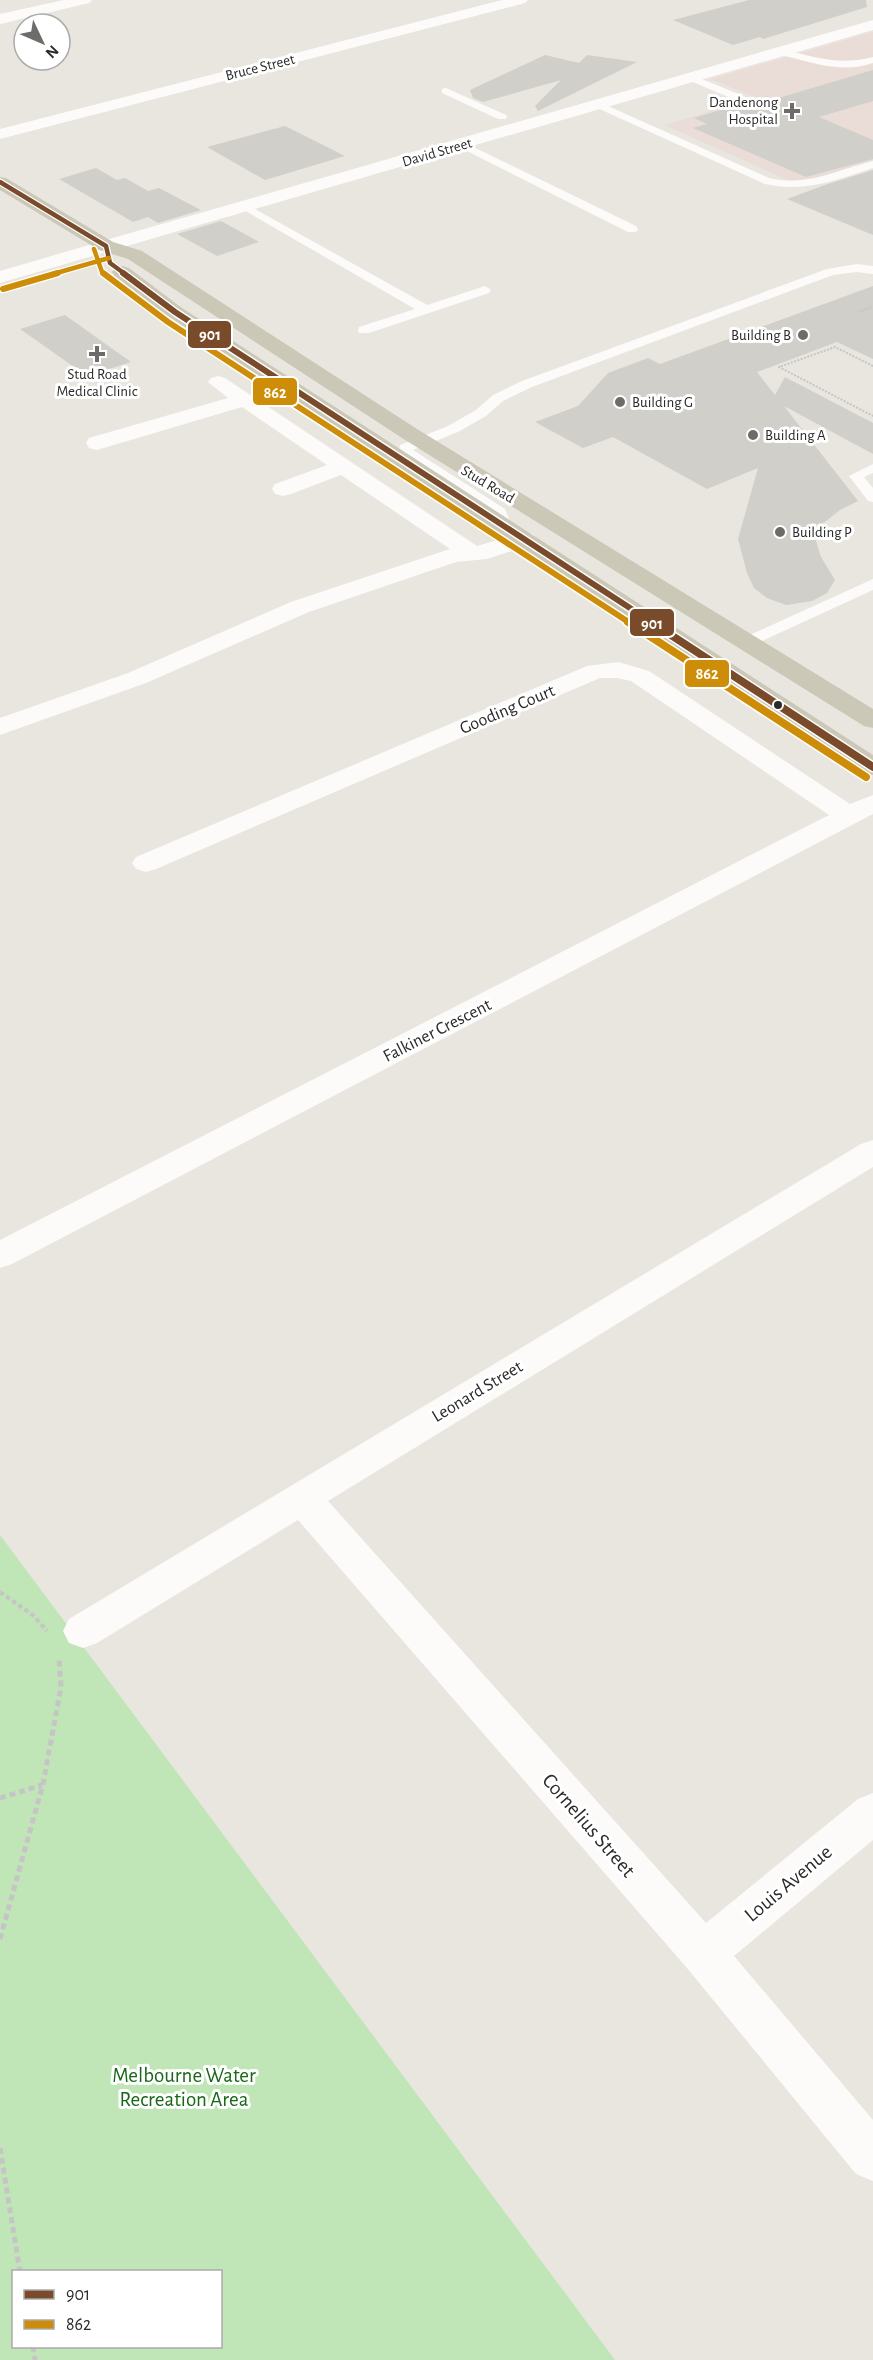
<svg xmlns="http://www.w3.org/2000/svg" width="873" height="2360" font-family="'Alegreya Sans',sans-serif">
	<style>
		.medical { fill: #eadcd7 }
		.green { fill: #c0e5b7; fill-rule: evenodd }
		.building { fill: #d1cfca }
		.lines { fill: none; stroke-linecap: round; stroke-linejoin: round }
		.path-far2 { stroke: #c6c5c5; stroke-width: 2; stroke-dasharray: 2 1.5; stroke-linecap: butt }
		.path-far1 { stroke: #c6c5c5; stroke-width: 4; stroke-dasharray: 4.5 3; stroke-linecap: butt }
		.path { stroke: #c6c5c5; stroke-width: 5; stroke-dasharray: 6 4; stroke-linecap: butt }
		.service { fill: #fcfbfa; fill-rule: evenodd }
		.minor { fill: #fcfbfa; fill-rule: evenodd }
		.secondary { fill: #fcfbfa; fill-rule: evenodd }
		.trunk { fill: #cbc8b8; fill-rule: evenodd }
		.bus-1-far2-casing { stroke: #fff; stroke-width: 7 }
		.bus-1-far1-casing { stroke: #fff; stroke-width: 9 }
		.bus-1-casing { stroke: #fff; stroke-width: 11 }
		.bus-2-far2-casing { stroke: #fff; stroke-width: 7 }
		.bus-2-far1-casing { stroke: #fff; stroke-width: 9 }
		.bus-2-casing { stroke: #fff; stroke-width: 11 }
		.bus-1-far2 { stroke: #7a4b2a; stroke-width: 4.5 }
		.bus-1-far1 { stroke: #7a4b2a; stroke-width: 6 }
		.bus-1 { stroke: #7a4b2a; stroke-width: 8 }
		.bus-2-far2 { stroke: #ce8d08; stroke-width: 4.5 }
		.bus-2-far1 { stroke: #ce8d08; stroke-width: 6 }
		.bus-2 { stroke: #ce8d08; stroke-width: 8 }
		.poi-dot { fill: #6c6c69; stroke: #fff; stroke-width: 2 }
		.bus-dot { fill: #2a2a2a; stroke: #fff; stroke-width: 2 }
		.labels { text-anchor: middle; stroke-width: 6; stroke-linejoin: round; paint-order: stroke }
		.far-street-label { font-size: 15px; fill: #2a2a2a; stroke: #fff }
		.far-poi-label { font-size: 15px; fill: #2a2a2a; stroke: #fff; text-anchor: start }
		.street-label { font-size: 18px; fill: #2a2a2a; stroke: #fff }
		.near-street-label { font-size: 21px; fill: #2a2a2a; stroke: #fff }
		.near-park-label { font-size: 21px; fill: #186818; stroke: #fff }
		.line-badge { stroke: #fff; stroke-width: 2 }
		.badge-label { font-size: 16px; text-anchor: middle; font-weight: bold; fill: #fff }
	</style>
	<rect width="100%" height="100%" fill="#e8e6df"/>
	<!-- medical -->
	<path class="medical" d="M873 32V160L796 184 665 125 755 97 710 79Z"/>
	<!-- green -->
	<path class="green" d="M0 1535 615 2360H0ZM14 2272H220V2346H14Z"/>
	<!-- building -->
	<path class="building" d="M749 0H866L867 7 763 39 760 37 733 45 673 20Z
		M545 55 579 63 587 55 637 62 538 111 535 106 561 80 483 102 473 98 470 90Z
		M873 70V101L819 117 873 140V159L806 177 693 128 707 124 694 118 740 104 753 106 755 100 767 96 775 99Z
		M285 126 345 156 265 180 207 147Z
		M96 168 117 180 125 178 148 191 159 188 201 210 158 223 148 217 133 222 59 179Z
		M873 170V235L787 199 825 185Z
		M221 221 259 242 217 256 177 234Z
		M873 286V359L837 342 757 372 775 395 785 377 873 423V454L784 406 858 501 840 510 822 524 816 541 821 557 835 580 827 593 812 601 786 605 767 598 754 588 747 573 738 539 758 468 707 489 613 437 583 448 535 422 578 406 608 373 648 358 660 364Z
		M65 315 131 362 87 376 20 329Z"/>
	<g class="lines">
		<!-- path-far2 -->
		<path class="path-far2" d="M858 312 872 307
			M873 366 835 347 779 367 873 416"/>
		<!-- path-far1 -->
		<path class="path-far1" d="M0 1592 34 1616 47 1631"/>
		<!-- path -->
		<path class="path" d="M0 1798 42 1785
			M0 1939 43 1784 61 1687 59 1657
			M0 2148 20 2272
			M33 2346 35 2360"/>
		<!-- service -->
		<path class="service" d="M782 49C814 57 840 66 873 57V63C841 74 810 62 778 54L777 52Z
			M692 75 753 100 754 102 753 104H745L688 80 687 78Z
			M446 88 506 115 507 117 506 119H498L442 93V89Z
			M599 102 769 178C807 187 837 170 873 161V168C837 180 804 193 765 184L595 107V103Z
			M463 142 636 226 638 229 636 232H628L459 147V143Z
			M246 204 427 305 485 286 491 290 489 293 369 333H359L358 330 359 327 415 309 242 209V205Z
			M857 264 873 266V274L857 272 833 275 532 387 503 401 486 416 458 432 413 450 505 509 512 526 510 529H500L494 514 399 451 400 445 448 426 476 410 493 395 522 381 827 269Z
			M873 464V473L864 477 873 488V502L868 501 849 476Z
			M873 579V590L753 645H741L739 642 741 639Z"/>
		<!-- minor -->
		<path class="minor" d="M64 0H92L89 3 0 24V14Z
			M502 0H528L525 3 0 139V129Z
			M106 240 113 242 115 246 113 250 0 283V271Z
			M218 376 225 378 477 546 525 532 533 534 537 539 533 544 487 559 456 562 309 612 146 683 0 735V718L128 673 291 602 450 549 341 475 291 494 283 496 275 494 272 489 275 484 327 465 242 407 97 450 89 448 86 443 89 438 228 398 208 382 211 378Z
			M618 662 649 671 850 804 873 795V814L12 1264 0 1268V1240L829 815 631 681 617 678H600L156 869 146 872 136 869 132 863 136 857 587 666Z
			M873 1140V1167L328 1501 706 1923 858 1799 873 1793V1840L734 1956 873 2120V2181L856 2174 687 1968 298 1520 97 1643 83 1648 69 1643 63 1631 69 1619 861 1144Z"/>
		<!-- secondary -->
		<path class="secondary" d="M873 20V30L113 250H99L97 246 99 242Z"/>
		<!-- trunk -->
		<path class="trunk" d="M0 177 6 178 113 242 142 251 417 429 873 709V728L864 726 402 438 128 259 99 250 0 190Z
			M122 266 129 268 182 308 873 755V775L864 773 168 316 115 276 112 272 115 268Z"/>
		<!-- bus-1-far2 casing -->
		<g class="bus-1-far2-casing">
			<path id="bus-1-far2" d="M0 182 106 246 110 263 125 274"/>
		</g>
		<!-- bus-1-far1 casing -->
		<g class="bus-1-far1-casing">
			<path id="bus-1-far1" d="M123 273 175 312 653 623"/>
		</g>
		<!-- bus-1 casing -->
		<g class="bus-1-casing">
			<path id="bus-1" d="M651 622 873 767"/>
		</g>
		<!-- bus-2-far2 casing -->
		<g class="bus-2-far2-casing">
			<path id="bus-2-far2" d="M94 249 102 272 105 274
				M53 274 109 258"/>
		</g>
		<!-- bus-2-far1 casing -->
		<g class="bus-2-far1-casing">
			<path id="bus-2-far1" d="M103 273 168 322 630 623
				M3 289 58 273"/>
		</g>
		<!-- bus-2 casing -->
		<g class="bus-2-casing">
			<path id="bus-2" d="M628 622 866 777"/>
		</g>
		<!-- bus-1-far2 -->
		<use href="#bus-1-far2" class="bus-1-far2"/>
		<!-- bus-1-far1 -->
		<use href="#bus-1-far1" class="bus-1-far1"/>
		<!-- bus-1 -->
		<use href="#bus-1" class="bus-1"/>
		<!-- bus-2-far2 -->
		<use href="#bus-2-far2" class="bus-2-far2"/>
		<!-- bus-2-far1 -->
		<use href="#bus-2-far1" class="bus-2-far1"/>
		<!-- bus-2 -->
		<use href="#bus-2" class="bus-2"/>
	</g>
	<!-- markers -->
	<g class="poi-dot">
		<path d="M789 102h6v6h6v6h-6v6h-6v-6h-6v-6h6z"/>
		<circle cx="803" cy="335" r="6"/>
		<path d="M94 345h6v6h6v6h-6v6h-6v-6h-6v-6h6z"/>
		<circle cx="620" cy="402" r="6"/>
		<circle cx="753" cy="435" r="6"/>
		<circle cx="780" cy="532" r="6"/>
	</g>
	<circle class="bus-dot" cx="778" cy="705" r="5"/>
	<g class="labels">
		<!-- far-street labels -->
		<g class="far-street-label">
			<text transform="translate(260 67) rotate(-14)" y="5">Bruce Street</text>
			<text transform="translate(437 152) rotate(-16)" y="5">David Street</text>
			<text transform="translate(488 484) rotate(31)" y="5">Stud Road</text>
		</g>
		<!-- far-poi labels -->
		<g class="far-poi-label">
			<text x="778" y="107" text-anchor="end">Dandenong<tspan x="778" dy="17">Hospital</tspan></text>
			<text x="791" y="340" text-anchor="end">Building B</text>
			<text x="97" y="379" text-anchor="middle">Stud Road<tspan x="97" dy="17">Medical Clinic</tspan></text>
			<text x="632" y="407">Building G</text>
			<text x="765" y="440">Building A</text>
			<text x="792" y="537">Building P</text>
		</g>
		<!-- street labels -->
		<g class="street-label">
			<text transform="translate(507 709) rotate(-23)" y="6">Gooding Court</text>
			<text transform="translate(437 1030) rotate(-27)" y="6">Falkiner Crescent</text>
			<text transform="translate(477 1391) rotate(-31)" y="6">Leonard Street</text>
		</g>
		<!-- near-street labels -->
		<g class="near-street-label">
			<text transform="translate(589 1825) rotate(49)" y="7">Cornelius Street</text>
			<text transform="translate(788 1883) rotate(-40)" y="7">Louis Avenue</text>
		</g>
		<!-- near-park labels -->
		<g class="near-park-label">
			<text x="184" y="2082">Melbourne Water<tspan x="184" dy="24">Recreation Area</tspan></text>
		</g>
	</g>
	<g class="line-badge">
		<rect x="187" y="320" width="45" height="29" rx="6" fill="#7a4b2a"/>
		<rect x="252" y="377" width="46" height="29" rx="6" fill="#ce8d08"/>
		<rect x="629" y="608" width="46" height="29" rx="6" fill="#7a4b2a"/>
		<rect x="684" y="659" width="46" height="29" rx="6" fill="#ce8d08"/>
	</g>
	<g class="badge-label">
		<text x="210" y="340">901</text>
		<text x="275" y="398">862</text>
		<text x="652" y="629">901</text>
		<text x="707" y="679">862</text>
	</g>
	<!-- legend -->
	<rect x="12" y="2270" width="210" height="78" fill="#ffffff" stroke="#aaaaaa" stroke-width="1.5"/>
	<rect x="24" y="2290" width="30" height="9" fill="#7a4b2a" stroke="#aaaaaa" stroke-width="1.5"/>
	<text x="66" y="2300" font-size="18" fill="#2a2a2a">901</text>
	<rect x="24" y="2320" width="30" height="9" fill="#ce8d08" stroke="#aaaaaa" stroke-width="1.5"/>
	<text x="66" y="2330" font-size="18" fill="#2a2a2a">862</text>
	<!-- north arrow -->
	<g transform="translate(42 42) rotate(134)"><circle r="28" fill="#ffffff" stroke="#aaaaaa" stroke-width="1.5"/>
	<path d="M0-4.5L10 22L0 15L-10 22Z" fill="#6c6c69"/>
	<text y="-9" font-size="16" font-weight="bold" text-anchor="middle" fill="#2a2a2a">N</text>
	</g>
</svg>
